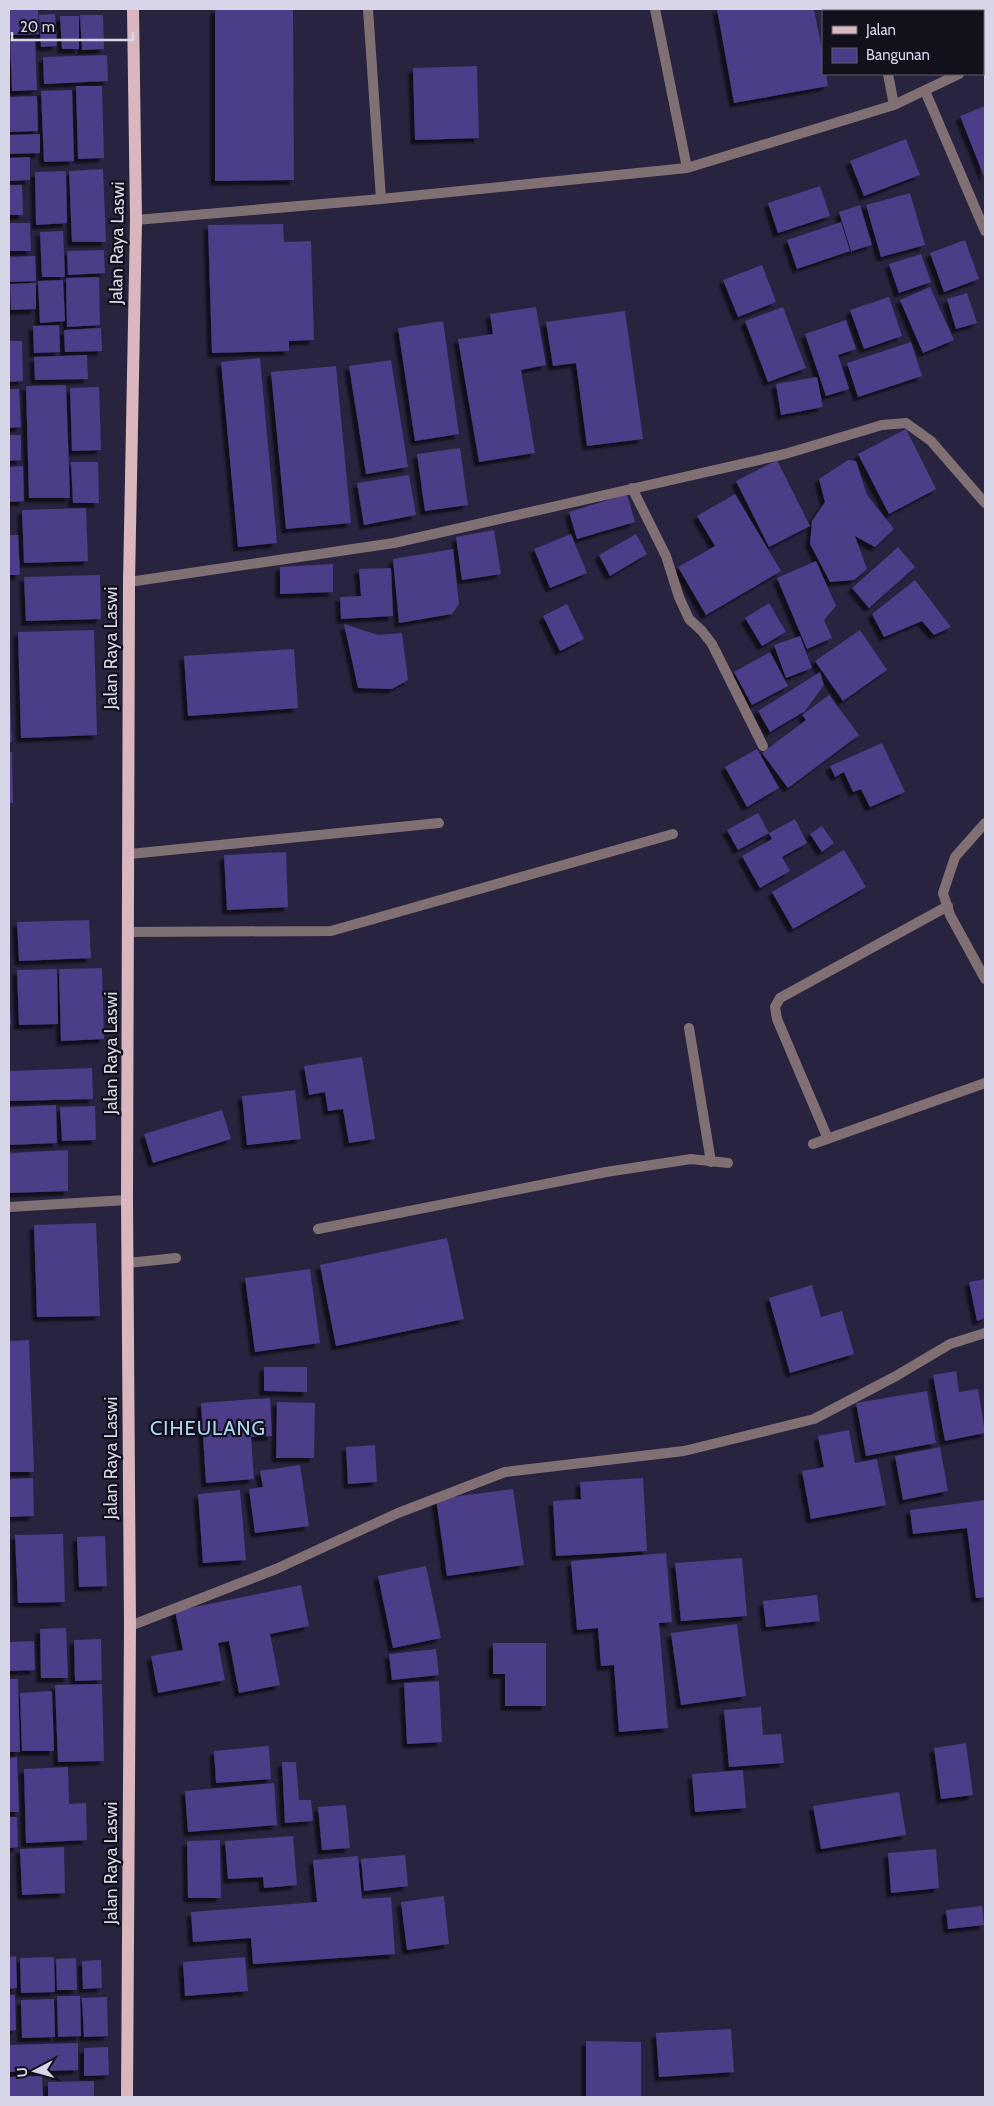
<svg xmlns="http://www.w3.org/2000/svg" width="994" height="2106" viewBox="0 0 994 2106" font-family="Cabin,sans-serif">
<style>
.building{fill:#4b3c87;filter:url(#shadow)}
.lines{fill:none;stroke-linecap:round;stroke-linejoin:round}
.lane{stroke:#817073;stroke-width:10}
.street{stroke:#817073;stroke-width:10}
.primary{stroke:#dab7be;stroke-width:12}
.labels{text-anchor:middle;stroke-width:4.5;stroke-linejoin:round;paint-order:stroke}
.street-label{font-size:18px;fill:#d7d6e8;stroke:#11101b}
.quarter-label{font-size:20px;letter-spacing:1px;fill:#aed3f3;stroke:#11101b}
</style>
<defs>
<filter id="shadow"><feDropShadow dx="-4.5" dy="4.5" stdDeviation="1" flood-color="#0009"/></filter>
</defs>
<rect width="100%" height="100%" fill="#28243f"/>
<path class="building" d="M 9,9 L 38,9 L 39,34 L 9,35 Z
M 215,9 L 293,9 L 294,180 L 215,181 Z
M 717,9 L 814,9 L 823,55 L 823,74 L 826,74 L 828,86 L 734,103 Z
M 898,9 L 965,9 L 965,11 L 899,11 Z
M 55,14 L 57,46 L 41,47 L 39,15 Z
M 80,15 L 103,15 L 104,49 L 82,50 Z
M 60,16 L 79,16 L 79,49 L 62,49 Z
M 10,39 L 35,39 L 37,90 L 12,91 Z
M 107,55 L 108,81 L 44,84 L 43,57 Z
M 477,66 L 479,138 L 415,140 L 413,68 Z
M 76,86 L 102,86 L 104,158 L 78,159 Z
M 72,90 L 74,161 L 44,162 L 41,91 Z
M 37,96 L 38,131 L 9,132 L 9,97 Z
M 985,106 L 985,179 L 960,116 Z
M 40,134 L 40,153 L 9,154 L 9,135 Z
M 906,139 L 920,175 L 864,196 L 850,161 Z
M 30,157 L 30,180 L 9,181 L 9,158 Z
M 103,169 L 106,242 L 72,242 L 69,171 Z
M 66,171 L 67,223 L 36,225 L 35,172 Z
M 9,185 L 22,185 L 23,215 L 9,215 Z
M 820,186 L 830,216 L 778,233 L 768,203 Z
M 910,193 L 925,245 L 881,257 L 866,205 Z
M 860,205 L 872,245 L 852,251 L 852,254 L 839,212 Z
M 841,222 L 850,251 L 797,269 L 787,240 Z
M 9,223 L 30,223 L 31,251 L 9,251 Z
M 283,224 L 284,242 L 311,241 L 314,340 L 289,341 L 289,351 L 212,353 L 208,225 Z
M 63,231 L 65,277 L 42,277 L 40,232 Z
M 965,240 L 979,279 L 944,292 L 930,253 Z
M 104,250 L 105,273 L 68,275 L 67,251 Z
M 921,254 L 931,282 L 899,293 L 889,264 Z
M 35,256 L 36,281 L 9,282 L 9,257 Z
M 762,265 L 776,302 L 738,317 L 723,280 Z
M 99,277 L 100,325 L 67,327 L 66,278 Z
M 63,280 L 65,321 L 40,323 L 38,281 Z
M 36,283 L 36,309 L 11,310 L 10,284 Z
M 930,287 L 954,340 L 923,353 L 900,300 Z
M 967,293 L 977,323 L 956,329 L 947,299 Z
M 889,297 L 902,336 L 864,349 L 850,310 Z
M 536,307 L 546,365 L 521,370 L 535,453 L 479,462 L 458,339 L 493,334 L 490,314 Z
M 783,307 L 806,368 L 768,382 L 745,321 Z
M 625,311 L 643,439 L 587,446 L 576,363 L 553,366 L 546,322 Z
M 846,320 L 856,349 L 838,355 L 849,389 L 826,396 L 805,334 Z
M 443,321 L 459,434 L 415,441 L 398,328 Z
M 59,325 L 60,352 L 34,353 L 33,326 Z
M 101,328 L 102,351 L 65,352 L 64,330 Z
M 9,341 L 22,341 L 23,381 L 9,382 Z
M 911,342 L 922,376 L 858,397 L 847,363 Z
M 87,355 L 88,379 L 35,380 L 34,357 Z
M 260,358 L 277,543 L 238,547 L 221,362 Z
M 391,360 L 408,467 L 366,474 L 349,366 Z
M 336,366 L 351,523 L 286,529 L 271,372 Z
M 817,377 L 823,407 L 781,415 L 776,384 Z
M 66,385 L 70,498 L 29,498 L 26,386 Z
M 99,387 L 101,450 L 72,451 L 70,388 Z
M 9,389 L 19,389 L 21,427 L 9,428 Z
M 906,429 L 936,489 L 889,514 L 858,454 Z
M 9,435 L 21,435 L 21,460 L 9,461 Z
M 460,448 L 468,505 L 425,511 L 417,454 Z
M 777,460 L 810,526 L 769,547 L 736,481 Z
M 848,460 L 856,461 L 867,495 L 894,529 L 875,547 L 855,536 L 867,569 L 854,580 L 830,582 L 810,544 L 812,521 L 825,502 L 819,479 Z
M 71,462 L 98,462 L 99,503 L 73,503 Z
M 23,466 L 24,501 L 9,502 L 9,467 Z
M 409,475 L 416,515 L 364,525 L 357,483 Z
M 627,494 L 635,522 L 577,539 L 569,512 Z
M 735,494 L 781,571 L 706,615 L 678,567 L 715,546 L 697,516 Z
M 86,508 L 88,561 L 24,563 L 22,510 Z
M 494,530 L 501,574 L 462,580 L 456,537 Z
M 571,534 L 587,573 L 550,588 L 534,549 Z
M 636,534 L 647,554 L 610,576 L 599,555 Z
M 9,535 L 18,535 L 20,575 L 9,575 Z
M 898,547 L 915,567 L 869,608 L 852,588 Z
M 453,549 L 459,604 L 452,614 L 399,623 L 393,559 Z
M 816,561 L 836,606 L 824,620 L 832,638 L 807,649 L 777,578 Z
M 333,564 L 333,592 L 280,594 L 280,567 Z
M 391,568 L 393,616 L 341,619 L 340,597 L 361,596 L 359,569 Z
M 100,575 L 101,619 L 26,621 L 24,577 Z
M 915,580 L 951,627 L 934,635 L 922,621 L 884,637 L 872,614 Z
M 769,603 L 786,632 L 762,646 L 745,618 Z
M 567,604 L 584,639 L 560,651 L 543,616 Z
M 344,624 L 378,635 L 402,633 L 408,680 L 392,689 L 358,688 Z
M 94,630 L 97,735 L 21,738 L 18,632 Z
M 860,630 L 887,670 L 843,701 L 815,661 Z
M 800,636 L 812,668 L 786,678 L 774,645 Z
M 294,649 L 298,708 L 188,716 L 184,656 Z
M 770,652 L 788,686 L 752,705 L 734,672 Z
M 820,672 L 824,685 L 805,711 L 770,732 L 758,711 Z
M 829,695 L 859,735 L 788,788 L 762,753 L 806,720 L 802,715 Z
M 9,696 L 10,696 L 12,742 L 9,742 Z
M 882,743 L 905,792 L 870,807 L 861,789 L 853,792 L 844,772 L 835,777 L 830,766 Z
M 757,749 L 779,788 L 747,807 L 725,767 Z
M 9,752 L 12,752 L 13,803 L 9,803 Z
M 758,813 L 769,833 L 738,850 L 727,830 Z
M 795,819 L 807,843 L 782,857 L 790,871 L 760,888 L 742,856 L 772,839 L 769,833 Z
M 822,826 L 834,843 L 822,852 L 810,834 Z
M 844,850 L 866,887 L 793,929 L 772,892 Z
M 286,852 L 288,907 L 227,910 L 224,855 Z
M 89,920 L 91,958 L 19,961 L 17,922 Z
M 102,968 L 104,1039 L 61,1041 L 59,969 Z
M 57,969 L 58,1024 L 19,1025 L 17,970 Z
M 9,1006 L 10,1006 L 11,1024 L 9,1024 Z
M 362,1057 L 375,1139 L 349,1143 L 343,1109 L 328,1111 L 325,1092 L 309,1095 L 304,1066 Z
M 92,1068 L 93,1099 L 10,1101 L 9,1071 Z
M 295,1090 L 301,1139 L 247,1145 L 242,1096 Z
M 56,1105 L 57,1143 L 9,1145 L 9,1107 Z
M 95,1106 L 96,1140 L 62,1141 L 60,1107 Z
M 222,1110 L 231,1139 L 153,1163 L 144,1134 Z
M 68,1150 L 68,1191 L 9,1193 L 9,1153 Z
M 96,1223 L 100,1316 L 37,1317 L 34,1225 Z
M 447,1238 L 464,1319 L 336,1346 L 320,1265 Z
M 310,1269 L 320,1343 L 255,1352 L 245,1278 Z
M 985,1279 L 985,1318 L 977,1321 L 969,1282 Z
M 812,1285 L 821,1317 L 842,1311 L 854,1354 L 790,1373 L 769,1298 Z
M 29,1340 L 34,1472 L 9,1472 L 9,1341 Z
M 264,1367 L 307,1367 L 307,1392 L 264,1391 Z
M 956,1371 L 959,1392 L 978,1389 L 985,1433 L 945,1441 L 933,1375 Z
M 927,1391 L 936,1443 L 866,1456 L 856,1403 Z
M 270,1398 L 272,1436 L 251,1437 L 254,1479 L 206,1483 L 201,1403 Z
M 277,1402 L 315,1403 L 314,1458 L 276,1458 Z
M 849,1430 L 855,1463 L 877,1459 L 886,1505 L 811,1519 L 802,1471 L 824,1467 L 818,1436 Z
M 375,1445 L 377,1482 L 348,1484 L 346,1447 Z
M 940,1447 L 948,1491 L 903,1500 L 895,1456 Z
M 300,1465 L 309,1526 L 255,1533 L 249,1489 L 263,1487 L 260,1471 Z
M 33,1478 L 34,1516 L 9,1517 L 9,1479 Z
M 643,1478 L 647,1551 L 556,1556 L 553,1501 L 581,1499 L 580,1482 Z
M 513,1489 L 524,1565 L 447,1576 L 436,1499 Z
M 240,1490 L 246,1560 L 203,1563 L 198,1494 Z
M 985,1500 L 985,1597 L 976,1598 L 967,1528 L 913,1534 L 910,1510 Z
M 63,1534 L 65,1602 L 18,1603 L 15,1535 Z
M 105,1536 L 107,1586 L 79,1587 L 77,1537 Z
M 666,1553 L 672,1622 L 659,1623 L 668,1728 L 619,1732 L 614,1665 L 601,1666 L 598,1628 L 577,1630 L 571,1561 Z
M 742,1558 L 747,1616 L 681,1621 L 675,1563 Z
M 426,1566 L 441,1638 L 393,1648 L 378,1576 Z
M 301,1585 L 309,1626 L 270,1634 L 280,1685 L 239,1693 L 229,1641 L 218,1643 L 225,1680 L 158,1693 L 151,1656 L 183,1650 L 175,1611 Z
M 817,1595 L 820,1621 L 766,1627 L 763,1601 Z
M 737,1624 L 746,1696 L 681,1705 L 671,1633 Z
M 66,1628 L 68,1678 L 41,1678 L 40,1629 Z
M 101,1639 L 102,1680 L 75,1681 L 74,1640 Z
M 34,1641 L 35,1670 L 9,1671 L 9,1642 Z
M 493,1643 L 546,1643 L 546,1706 L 505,1706 L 505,1674 L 493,1674 Z
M 436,1649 L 439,1675 L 392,1680 L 389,1654 Z
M 9,1679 L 18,1679 L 20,1752 L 9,1752 Z
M 439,1681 L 442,1742 L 407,1744 L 404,1683 Z
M 102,1684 L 104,1761 L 58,1762 L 55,1685 Z
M 52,1691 L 54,1751 L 22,1751 L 20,1693 Z
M 761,1707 L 763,1735 L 781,1734 L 784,1763 L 729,1767 L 724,1710 Z
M 966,1743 L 973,1795 L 941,1799 L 934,1748 Z
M 269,1746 L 271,1779 L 216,1783 L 214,1751 Z
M 17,1757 L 19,1812 L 9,1812 L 9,1758 Z
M 282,1762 L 296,1762 L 299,1800 L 311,1800 L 313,1821 L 285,1823 Z
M 68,1767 L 69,1804 L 86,1803 L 87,1840 L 26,1843 L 24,1769 Z
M 743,1770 L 746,1808 L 695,1812 L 692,1774 Z
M 274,1783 L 277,1825 L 188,1832 L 185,1791 Z
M 899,1792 L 906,1835 L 821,1849 L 813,1806 Z
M 346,1805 L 350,1848 L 322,1850 L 318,1807 Z
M 9,1817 L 17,1817 L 18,1847 L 9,1848 Z
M 293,1836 L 297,1885 L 264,1888 L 263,1877 L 228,1879 L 225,1841 Z
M 220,1840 L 221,1898 L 188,1898 L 187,1841 Z
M 64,1847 L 65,1893 L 22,1895 L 20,1849 Z
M 936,1849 L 939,1888 L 891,1893 L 888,1853 Z
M 405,1855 L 408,1886 L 364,1891 L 361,1859 Z
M 358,1856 L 362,1899 L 391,1897 L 395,1954 L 253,1964 L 251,1938 L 193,1942 L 191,1912 L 317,1902 L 313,1860 Z
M 444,1896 L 449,1944 L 407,1950 L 401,1902 Z
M 982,1906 L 984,1925 L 948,1929 L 946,1910 Z
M 16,1956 L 17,1988 L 9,1989 L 9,1957 Z
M 54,1957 L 55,1992 L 21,1993 L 20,1958 Z
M 245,1957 L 248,1991 L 185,1996 L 183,1962 Z
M 76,1958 L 77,1990 L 57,1990 L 56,1959 Z
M 101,1960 L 102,1988 L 83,1989 L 82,1961 Z
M 9,1995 L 15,1995 L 16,2030 L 9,2031 Z
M 57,1996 L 80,1996 L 81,2036 L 58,2037 Z
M 107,1997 L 108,2036 L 84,2037 L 82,1998 Z
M 54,1999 L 55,2037 L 22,2038 L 21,2000 Z
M 731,2029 L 734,2072 L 659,2077 L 656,2033 Z
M 586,2041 L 641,2042 L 641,2097 L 586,2097 Z
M 78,2043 L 78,2070 L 9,2072 L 9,2045 Z
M 108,2047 L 109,2075 L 84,2076 L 84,2048 Z
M 42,2076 L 43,2097 L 9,2097 L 9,2077 Z
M 94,2081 L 94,2097 L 48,2097 L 48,2082 Z"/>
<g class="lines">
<path class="lane" d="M 985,823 L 955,857 L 943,893 L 950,915 L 985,979
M 130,854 L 439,823
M 689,1028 L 711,1162
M 828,1139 L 777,1019 L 775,1007 L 780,998 L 948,906
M 813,1144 L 985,1083
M 318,1229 L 606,1172 L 691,1159 L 728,1163
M 128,1263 L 176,1258"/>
<path class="street" d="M 368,9 L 381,199
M 655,9 L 687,168
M 874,9 L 874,11
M 983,62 L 985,61
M 888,74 L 894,105
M 925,91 L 985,231
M 136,220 L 381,199 L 687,168 L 894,105 L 959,74
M 632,488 L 666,556 L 679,597 L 689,619 L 702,631 L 712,644 L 763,746
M 129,582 L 394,543 L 785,454 L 882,425 L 906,423 L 931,441 L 985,503
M 129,932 L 331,931 L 673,834
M 9,1207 L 127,1200
M 130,1626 L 276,1569 L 398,1513 L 505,1472 L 684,1451 L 814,1419 L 896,1376 L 950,1344 L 985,1333"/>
<path class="primary" d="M 127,2097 L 130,1626 L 127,1200 L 129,582 L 136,220 L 133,9"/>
</g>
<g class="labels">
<g class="street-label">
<text transform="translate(117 243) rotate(-89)" y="6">Jalan Raya Laswi</text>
<text transform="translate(111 648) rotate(-90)" y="6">Jalan Raya Laswi</text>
<text transform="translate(111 1053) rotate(-90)" y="6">Jalan Raya Laswi</text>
<text transform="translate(111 1458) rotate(-90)" y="6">Jalan Raya Laswi</text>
<text transform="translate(111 1863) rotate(-90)" y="6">Jalan Raya Laswi</text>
</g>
<g class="quarter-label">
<text x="208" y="1435">CIHEULANG</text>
</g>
</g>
<rect width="994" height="2106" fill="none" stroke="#d7d6e8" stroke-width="20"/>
<rect x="822" y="10" width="162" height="65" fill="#11101b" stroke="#605f6d"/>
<rect x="832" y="26" width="25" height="8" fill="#dab7be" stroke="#605f6d"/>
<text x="866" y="35" font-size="15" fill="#d7d6e8">Jalan</text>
<rect x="832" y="48" width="25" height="15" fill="#4b3c87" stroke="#605f6d"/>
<text x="866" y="60" font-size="15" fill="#d7d6e8">Bangunan</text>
<g transform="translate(35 2071) rotate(264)" stroke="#11101b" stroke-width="4" paint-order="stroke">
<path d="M0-4L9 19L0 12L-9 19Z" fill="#d7d6e8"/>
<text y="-8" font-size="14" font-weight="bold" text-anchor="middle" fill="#d7d6e8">U</text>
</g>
<path d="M12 32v8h121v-8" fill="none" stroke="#d7d6e8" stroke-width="2.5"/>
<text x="20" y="32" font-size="15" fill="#d7d6e8" stroke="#11101b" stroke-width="4" paint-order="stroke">20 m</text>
</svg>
